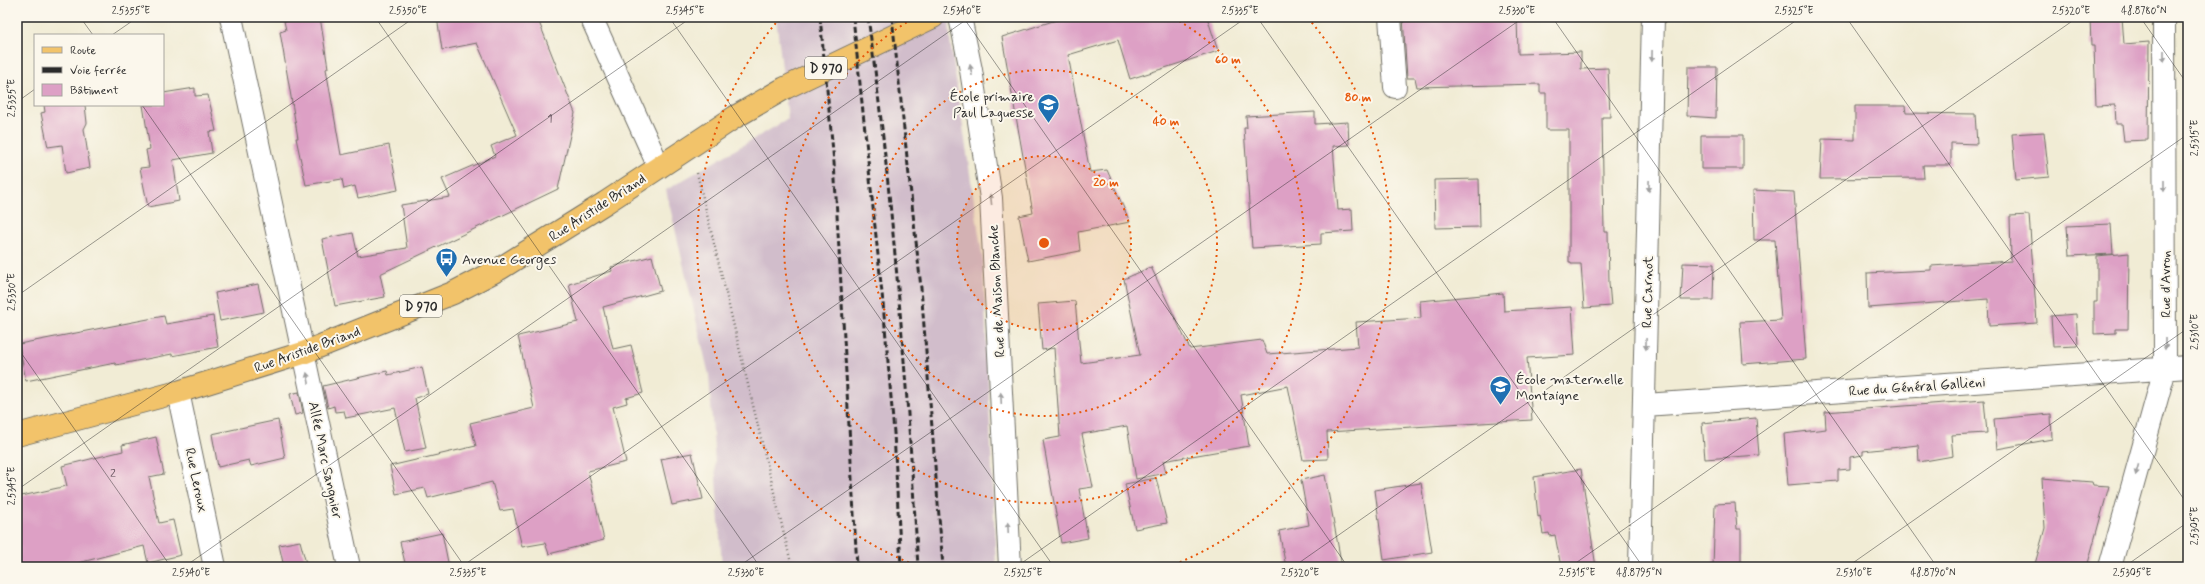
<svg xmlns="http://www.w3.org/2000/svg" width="2205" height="584" viewBox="0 0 2205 584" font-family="Mynerve,sans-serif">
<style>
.industrial{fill:#d1bdcb}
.building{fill:#dda0c5}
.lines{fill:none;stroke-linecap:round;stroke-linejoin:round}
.minor-casing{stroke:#706f66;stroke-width:24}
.major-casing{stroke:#706f66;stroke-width:24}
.path{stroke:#706f66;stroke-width:2.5;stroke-dasharray:1 3;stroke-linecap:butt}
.minor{stroke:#fff;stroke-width:22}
.major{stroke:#f2c36a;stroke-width:22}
.rail{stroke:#2b2b2b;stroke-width:3;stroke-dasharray:6 3;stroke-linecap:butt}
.oneway{fill:#a0a0a0}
.ticks{fill:none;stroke:#2b2b2b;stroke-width:1;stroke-opacity:0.45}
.ring{fill:none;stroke:#e8590c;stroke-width:2;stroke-dasharray:2 4}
.labels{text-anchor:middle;stroke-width:4;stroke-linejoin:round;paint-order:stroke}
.number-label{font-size:12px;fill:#584852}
.shield{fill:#fbf7ec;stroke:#696865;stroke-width:1}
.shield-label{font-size:13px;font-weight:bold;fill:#2b2b2b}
.poi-label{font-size:14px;fill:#2b2b2b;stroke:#fbf7ec;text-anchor:start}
.street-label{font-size:14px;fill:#2b2b2b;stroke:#fbf7ec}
.centre{fill:#e8590c;stroke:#fbf7ec;stroke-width:2}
.ring-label{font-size:12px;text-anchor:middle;font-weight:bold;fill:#e8590c;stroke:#fbf7ec;stroke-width:4;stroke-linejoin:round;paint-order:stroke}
.neatline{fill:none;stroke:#2b2b2b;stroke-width:1.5}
.ticks-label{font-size:10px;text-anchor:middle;fill:#2b2b2b}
</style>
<rect width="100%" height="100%" fill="#fbf7ec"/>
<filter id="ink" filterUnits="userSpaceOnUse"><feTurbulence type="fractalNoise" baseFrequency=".025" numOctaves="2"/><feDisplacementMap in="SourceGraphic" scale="8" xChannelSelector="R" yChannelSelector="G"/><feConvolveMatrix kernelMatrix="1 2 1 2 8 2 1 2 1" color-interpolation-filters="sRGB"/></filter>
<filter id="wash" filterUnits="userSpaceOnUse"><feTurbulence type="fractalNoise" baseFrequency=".012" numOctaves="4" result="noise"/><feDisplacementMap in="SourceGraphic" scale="16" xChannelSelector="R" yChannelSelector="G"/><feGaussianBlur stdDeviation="0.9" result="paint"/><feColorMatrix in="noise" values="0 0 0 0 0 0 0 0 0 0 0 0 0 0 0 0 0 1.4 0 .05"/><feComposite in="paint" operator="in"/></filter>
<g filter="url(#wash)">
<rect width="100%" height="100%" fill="#f1ecd5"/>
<path class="industrial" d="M 776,17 L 949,17 L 950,40 L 983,261 L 996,567 L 722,567 L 709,375 L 666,190 L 788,119 Z"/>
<g id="blocks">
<path class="building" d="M 308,17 L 320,17 L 328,68 L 326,69 L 341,155 L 389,145 L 398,190 L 358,198 L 355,186 L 344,189 L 342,179 L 306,185 L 296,138 L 298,138 L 280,32 L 286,30 L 284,21 Z
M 437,17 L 537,17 L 575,113 L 558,189 L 380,274 L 385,297 L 335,306 L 322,239 L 353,233 L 358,256 L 407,248 L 401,205 L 450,197 L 442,179 L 495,156 L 491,146 L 517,135 L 477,43 L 442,50 Z
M 1066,17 L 1207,17 L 1218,51 L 1130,79 L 1118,40 L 1068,55 L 1090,172 L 1107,170 L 1130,222 L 1078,232 L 1080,251 L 1028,261 L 1019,216 L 1033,213 L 1002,37 Z
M 1403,17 L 1517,17 L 1518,54 L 1581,52 L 1581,69 L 1608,68 L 1610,117 L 1602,117 L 1604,232 L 1608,232 L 1609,283 L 1611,306 L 1584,308 L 1581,264 L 1571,264 L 1571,262 L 1569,262 L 1569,130 L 1546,130 L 1546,93 L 1540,93 L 1540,84 L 1417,87 L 1415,78 L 1407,78 Z
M 2090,17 L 2122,17 L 2124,44 L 2149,42 L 2148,140 L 2124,141 L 2122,124 L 2116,124 L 2115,105 L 2096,106 L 2094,46 L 2091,46 Z
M 1688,67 L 1717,67 L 1716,118 L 1687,116 Z
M 195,88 L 195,96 L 208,95 L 216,131 L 209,132 L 212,153 L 173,160 L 179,201 L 148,207 L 140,168 L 149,167 L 146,150 L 150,149 L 143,105 L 163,105 L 163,93 Z
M 44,105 L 85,105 L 87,123 L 84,129 L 90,168 L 66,173 L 62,145 L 48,147 L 41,113 L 45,112 Z
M 1855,106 L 1905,106 L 1906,113 L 1975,114 L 1977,144 L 1951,143 L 1951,165 L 1923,165 L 1924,178 L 1820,179 L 1822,139 L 1855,140 Z
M 1315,112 L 1315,124 L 1348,122 L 1349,145 L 1333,146 L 1338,210 L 1352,209 L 1353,231 L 1321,233 L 1321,244 L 1252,248 L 1244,128 L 1247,128 L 1246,116 Z
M 2044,132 L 2049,177 L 2016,180 L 2012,134 Z
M 1701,135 L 1743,135 L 1743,169 L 1701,169 Z
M 1479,179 L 1480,227 L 1435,228 L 1434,180 Z
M 1753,190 L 1794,192 L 1806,359 L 1743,364 L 1740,322 L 1781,320 L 1775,240 L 1754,240 Z
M 2029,215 L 2037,323 L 1989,326 L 1988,299 L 1868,308 L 1867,273 L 1931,270 L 1931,266 L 2011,261 L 2010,216 Z
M 2111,224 L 2113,254 L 2069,256 L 2067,226 Z
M 2129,253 L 2128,329 L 2116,329 L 2116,333 L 2094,334 L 2094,302 L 2097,302 L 2097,256 Z
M 652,256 L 661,291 L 603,307 L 613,349 L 631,345 L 643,393 L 626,398 L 627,403 L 613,407 L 626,462 L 588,471 L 604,540 L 549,554 L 545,543 L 522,547 L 513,509 L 500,511 L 492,482 L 428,498 L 425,488 L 396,494 L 390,466 L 476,446 L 470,423 L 534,408 L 518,336 L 578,322 L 569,284 L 612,271 L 611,267 Z
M 1683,263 L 1714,264 L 1713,300 L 1681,300 Z
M 1151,267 L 1190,349 L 1262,340 L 1267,354 L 1358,347 L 1356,322 L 1421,318 L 1420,301 L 1503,293 L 1504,311 L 1572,307 L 1575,355 L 1527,358 L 1532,420 L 1327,432 L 1328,459 L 1303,460 L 1288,386 L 1241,395 L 1249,446 L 1163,461 L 1166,473 L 1136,479 L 1127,426 L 1082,434 L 1093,487 L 1079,489 L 1088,538 L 1061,543 L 1043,440 L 1060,437 L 1054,348 L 1042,350 L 1038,304 L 1075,301 L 1081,363 L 1140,355 L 1124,279 Z
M 258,284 L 264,312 L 220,321 L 215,293 Z
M 2076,314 L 2078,346 L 2053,347 L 2051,316 Z
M 164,316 L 166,324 L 213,316 L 218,347 L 172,356 L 172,354 L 116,365 L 115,363 L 26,381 L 19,344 Z
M 422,367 L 428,394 L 415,398 L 426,448 L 405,452 L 395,408 L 346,418 L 344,411 L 335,412 L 334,406 L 328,408 L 323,386 L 387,371 L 388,375 Z
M 299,392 L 303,413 L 295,415 L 290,394 Z
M 1984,400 L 1987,433 L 1951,435 L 1953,456 L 1919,462 L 1918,445 L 1863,451 L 1863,455 L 1850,457 L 1850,469 L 1838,470 L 1838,481 L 1788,485 L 1784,434 L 1826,429 L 1825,412 Z
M 2051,414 L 2052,439 L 1997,449 L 1994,419 Z
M 1756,418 L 1759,455 L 1705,459 L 1702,423 Z
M 278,420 L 285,458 L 251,466 L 249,460 L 218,467 L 212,434 Z
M 156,437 L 164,474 L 149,477 L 159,523 L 173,520 L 181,555 L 148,563 L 144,546 L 78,563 L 79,567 L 17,567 L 17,497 L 67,486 L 62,466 L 123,451 L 122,445 Z
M 692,453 L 703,499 L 672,505 L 661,459 Z
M 1581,469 L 1596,567 L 1561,567 L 1555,535 L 1550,536 L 1549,533 L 1543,534 L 1540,516 L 1538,517 L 1534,477 Z
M 1325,475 L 1342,567 L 1286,567 L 1279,531 L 1309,525 L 1301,480 Z
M 1156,478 L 1167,523 L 1135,529 L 1125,484 Z
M 2042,478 L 2092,482 L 2093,485 L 2109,486 L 2087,567 L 2052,567 L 2035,564 L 2045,528 Z
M 1421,483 L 1432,552 L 1384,560 L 1375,490 Z
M 1735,503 L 1737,529 L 1741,529 L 1741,567 L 1713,567 L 1715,504 Z
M 442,533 L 449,567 L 406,567 L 400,542 Z
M 300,541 L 307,567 L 284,567 L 279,545 Z"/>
</g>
</g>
<g filter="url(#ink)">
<use href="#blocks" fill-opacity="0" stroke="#706f66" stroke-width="1"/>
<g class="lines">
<defs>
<path id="minor" d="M 231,17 L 349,567
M 591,17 L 659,167
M 960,17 L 971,70 L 991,198 L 1010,567
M 1390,17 L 1395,87
M 178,392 L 215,567
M 1645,405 L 2188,367
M 1640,567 L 1653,17
M 2110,567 L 2165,369 L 2164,17"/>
<path id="major" d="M 17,435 L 178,392 L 303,353 L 453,293 L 501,268 L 605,203 L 735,117 L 785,88 L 933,17"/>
</defs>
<use href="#minor" class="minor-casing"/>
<use href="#major" class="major-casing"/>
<path class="path" d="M 697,173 L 792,567"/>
<use href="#minor" class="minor"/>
<use href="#major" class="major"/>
<path class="rail" d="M 820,17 L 834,162 L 857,567
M 853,17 L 883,303 L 894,433 L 901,567
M 868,17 C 893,199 907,383 918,567
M 892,17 L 921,288 L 943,567"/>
</g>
<defs><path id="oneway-solid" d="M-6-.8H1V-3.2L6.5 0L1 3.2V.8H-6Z"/></defs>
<g class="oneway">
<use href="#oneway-solid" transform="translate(1652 56) rotate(91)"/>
<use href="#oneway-solid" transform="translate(2164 56) rotate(90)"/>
<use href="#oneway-solid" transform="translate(971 70) rotate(-101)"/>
<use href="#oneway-solid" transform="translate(1649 186) rotate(91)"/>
<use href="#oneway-solid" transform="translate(2164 186) rotate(90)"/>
<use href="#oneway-solid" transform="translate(991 199) rotate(-96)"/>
<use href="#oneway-solid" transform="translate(1646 344) rotate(91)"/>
<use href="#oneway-solid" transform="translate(2165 344) rotate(90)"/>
<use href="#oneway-solid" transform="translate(308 378) rotate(-102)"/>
<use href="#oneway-solid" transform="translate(1001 398) rotate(-93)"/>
<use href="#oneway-solid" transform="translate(2137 470) rotate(105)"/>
<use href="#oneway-solid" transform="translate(1008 528) rotate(-93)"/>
</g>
</g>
<path class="ticks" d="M 80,17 L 93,35M 375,17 L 760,567M 669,17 L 1054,567M 963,17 L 1348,567M 1257,17 L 1643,567M 1552,17 L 1937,567M 1846,17 L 2188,505M 2140,17 L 2188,85M 112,35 L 138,17M 17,102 L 35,89M 142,105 L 465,567M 17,296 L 415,17M 17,347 L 171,567M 17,490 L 692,17M 184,567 L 970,17M 461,567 L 1247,17M 738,567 L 1524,17M 1016,567 L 1801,17M 1293,567 L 2078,17M 1570,567 L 2188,134M 1847,567 L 2188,328M 2124,567 L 2188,522"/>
<circle cx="1044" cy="243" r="87" fill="#e8590c" fill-opacity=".12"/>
<g class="ring">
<circle cx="1044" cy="243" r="87"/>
<circle cx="1044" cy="243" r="173"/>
<path d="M1174 18A260 260 0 1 1 914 18"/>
<path d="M920 567A347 347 0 0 1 780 18M1308 18A347 347 0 0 1 1168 567"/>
</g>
<defs>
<symbol id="school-pin" viewBox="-11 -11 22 30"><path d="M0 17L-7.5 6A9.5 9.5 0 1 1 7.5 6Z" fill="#1f6fb2" stroke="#fbf7ec"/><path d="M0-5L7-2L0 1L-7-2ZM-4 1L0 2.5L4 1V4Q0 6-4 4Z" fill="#fff"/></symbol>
<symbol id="bus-pin" viewBox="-11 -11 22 30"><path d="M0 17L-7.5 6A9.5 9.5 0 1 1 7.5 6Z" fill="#1f6fb2" stroke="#fbf7ec"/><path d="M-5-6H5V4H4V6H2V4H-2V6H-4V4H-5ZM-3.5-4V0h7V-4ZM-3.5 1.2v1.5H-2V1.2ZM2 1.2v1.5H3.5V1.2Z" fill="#fff"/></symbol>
</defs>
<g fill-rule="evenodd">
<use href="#school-pin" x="1036" y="92" width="25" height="34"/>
<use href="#bus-pin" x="434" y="246" width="25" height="34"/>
<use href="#school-pin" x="1488" y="374" width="25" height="34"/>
</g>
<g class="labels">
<g class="number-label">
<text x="550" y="122">1</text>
<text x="113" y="477">2</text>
</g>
<g class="shield">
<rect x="805" y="57" width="42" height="22" rx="3"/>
<rect x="400" y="295" width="42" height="22" rx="3"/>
</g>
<g class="shield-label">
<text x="826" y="73">D 970</text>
<text x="421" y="311">D 970</text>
</g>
<g class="poi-label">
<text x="1034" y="101" text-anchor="end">École primaire<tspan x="1034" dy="16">Paul Laguesse</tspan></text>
<text x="462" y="264">Avenue Georges</text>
<text x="1516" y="384">École maternelle<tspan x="1516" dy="16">Montaigne</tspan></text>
</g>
<g class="street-label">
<text transform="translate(597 207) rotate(-33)" y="5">Rue Aristide Briand</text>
<text transform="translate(2165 284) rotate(-90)" y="5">Rue d'Avron</text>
<text transform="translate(996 291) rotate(-93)" y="5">Rue de Maison Blanche</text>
<text transform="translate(1647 292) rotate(-89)" y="5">Rue Carnot</text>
<text transform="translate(307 349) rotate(-20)" y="5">Rue Aristide Briand</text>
<text transform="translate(1917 386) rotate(-4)" y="5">Rue du Général Gallieni</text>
<text transform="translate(326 460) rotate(78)" y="5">Allée Marc Sangnier</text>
<text transform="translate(197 480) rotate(78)" y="5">Rue Leroux</text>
</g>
</g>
<circle cx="1044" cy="243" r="6" class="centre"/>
<g class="ring-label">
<text x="1228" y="63">60 m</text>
<text x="1358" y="101">80 m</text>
<text x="1166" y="125">40 m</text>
<text x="1106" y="186">20 m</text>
</g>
<rect width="2205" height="584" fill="none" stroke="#fbf7ec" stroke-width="44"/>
<rect x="34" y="34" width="130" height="72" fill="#fbf7ec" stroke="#a8a59f"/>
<rect x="42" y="47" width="20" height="6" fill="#f2c36a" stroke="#a8a59f"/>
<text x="70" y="54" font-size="12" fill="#2b2b2b">Route</text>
<rect x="42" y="67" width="20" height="6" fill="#2b2b2b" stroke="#a8a59f"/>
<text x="70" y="74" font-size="12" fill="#2b2b2b">Voie ferrée</text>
<rect x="42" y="84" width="20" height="12" fill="#dda0c5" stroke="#a8a59f"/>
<text x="70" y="94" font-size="12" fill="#2b2b2b">Bâtiment</text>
<rect x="22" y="22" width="2161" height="540" class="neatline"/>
<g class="ticks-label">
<text x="131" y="14">2.5355°E</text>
<text x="408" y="14">2.5350°E</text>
<text x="685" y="14">2.5345°E</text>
<text x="962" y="14">2.5340°E</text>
<text x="1240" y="14">2.5335°E</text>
<text x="1517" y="14">2.5330°E</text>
<text x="1794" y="14">2.5325°E</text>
<text x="2071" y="14">2.5320°E</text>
<text x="2144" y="14">48.8780°N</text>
<text transform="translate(11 98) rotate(-90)" y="4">2.5355°E</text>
<text transform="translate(2194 138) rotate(-90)" y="4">2.5315°E</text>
<text transform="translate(11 292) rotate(-90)" y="4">2.5350°E</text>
<text transform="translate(2194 332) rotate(-90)" y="4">2.5310°E</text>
<text transform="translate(11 486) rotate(-90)" y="4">2.5345°E</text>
<text transform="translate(2194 526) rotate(-90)" y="4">2.5305°E</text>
<text x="191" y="576">2.5340°E</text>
<text x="468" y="576">2.5335°E</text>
<text x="746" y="576">2.5330°E</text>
<text x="1023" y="576">2.5325°E</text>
<text x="1300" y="576">2.5320°E</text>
<text x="1577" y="576">2.5315°E</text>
<text x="1639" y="576">48.8795°N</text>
<text x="1854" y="576">2.5310°E</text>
<text x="1933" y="576">48.8790°N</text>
<text x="2132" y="576">2.5305°E</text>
</g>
</svg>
